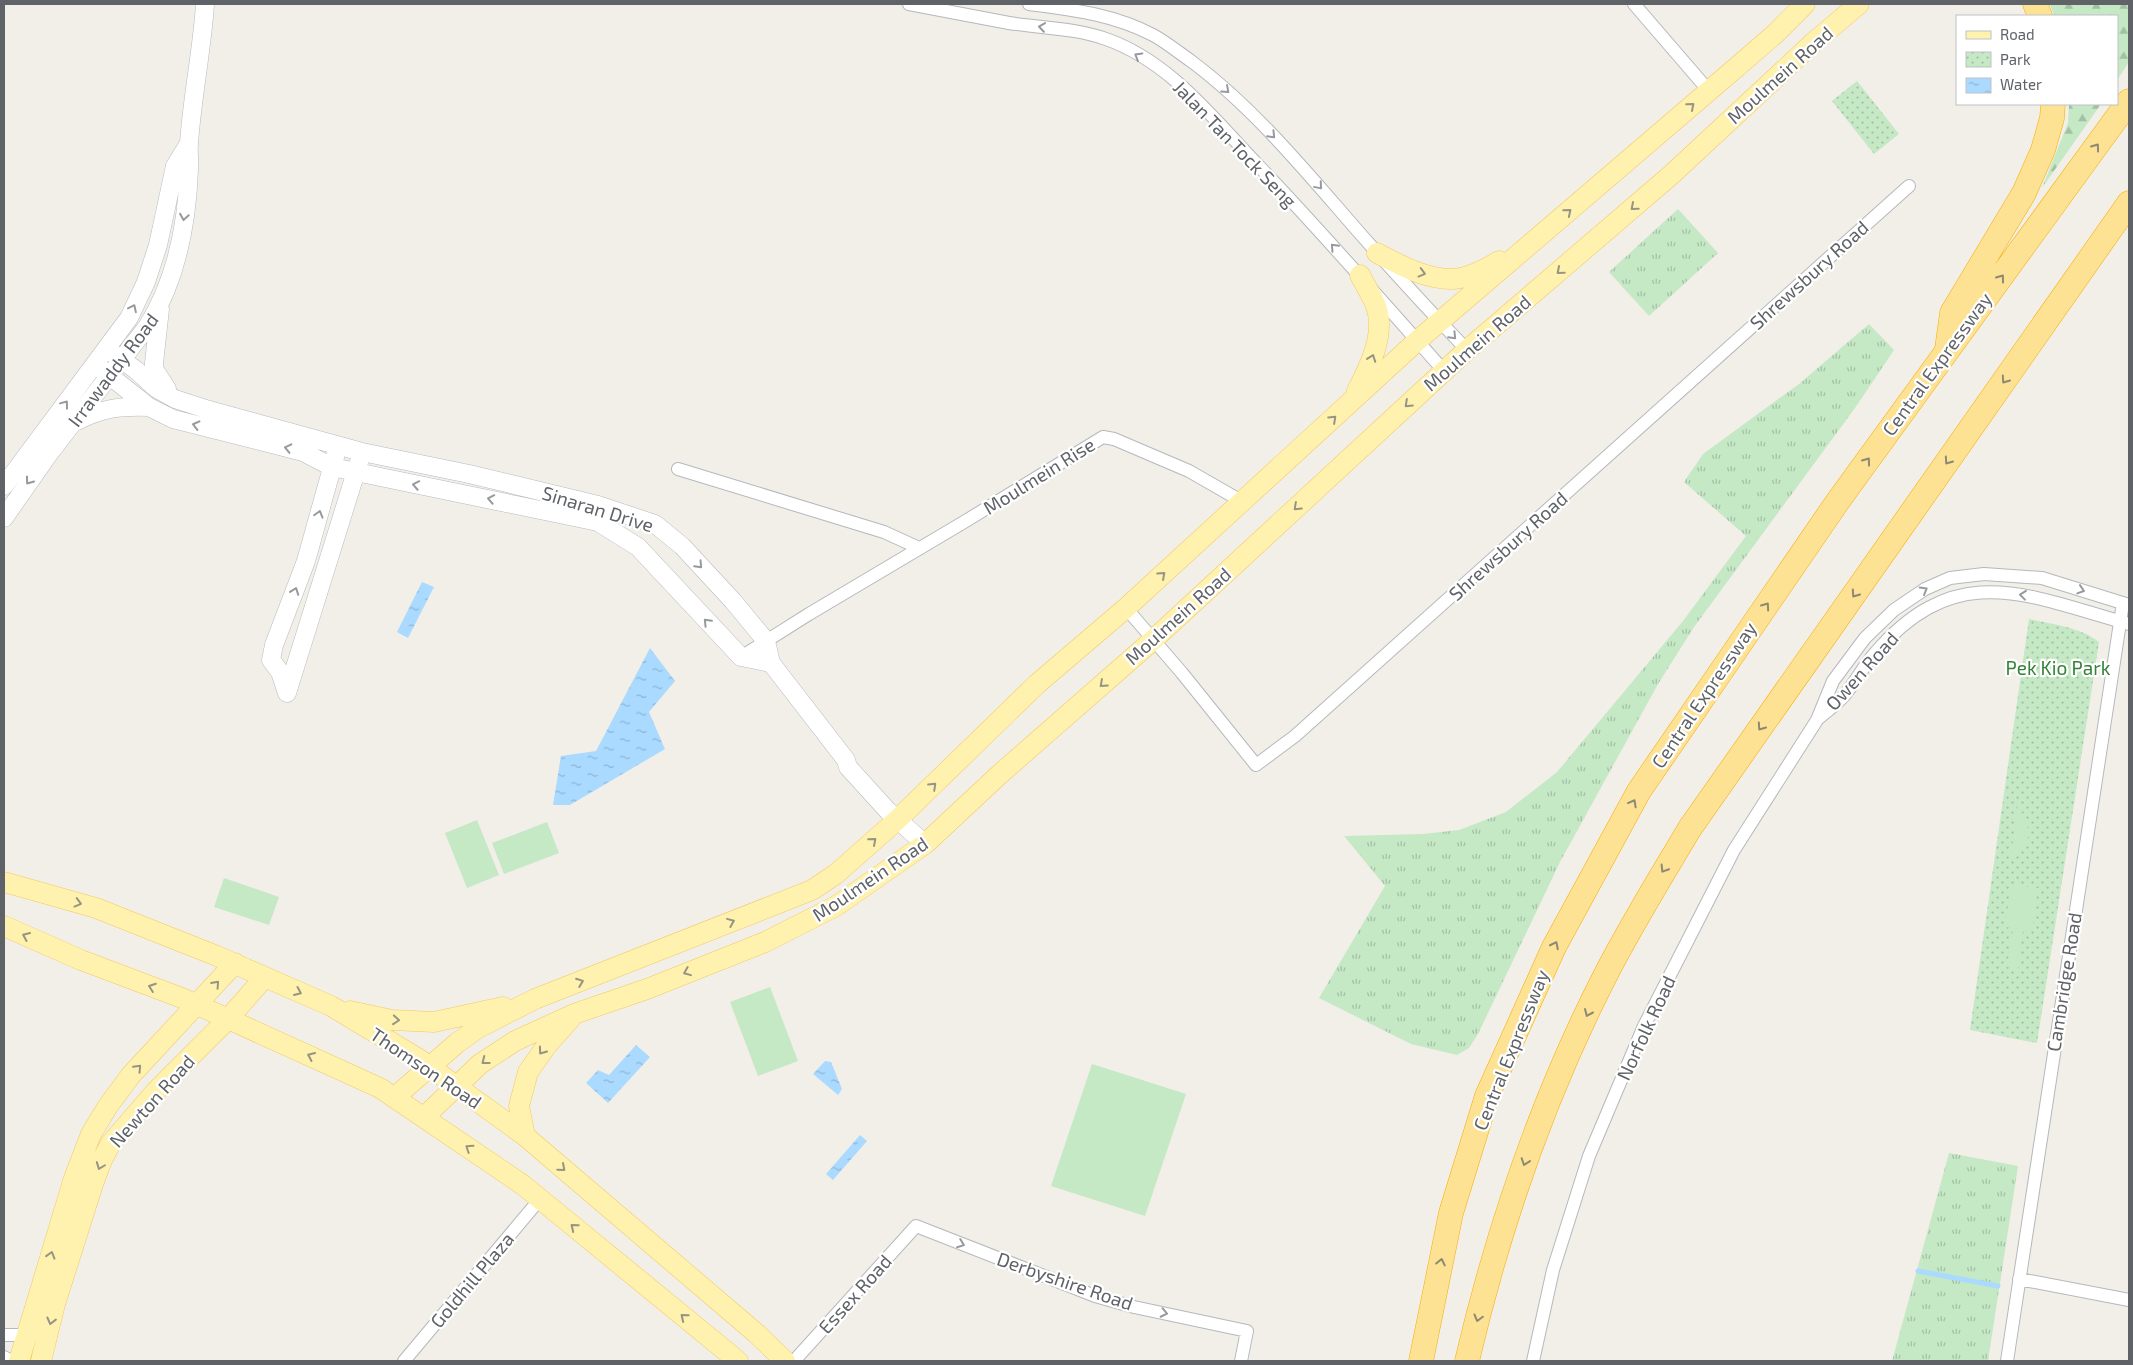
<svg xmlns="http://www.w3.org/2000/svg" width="2133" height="1365" viewBox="0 0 2133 1365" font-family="'Exo 2',sans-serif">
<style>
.grass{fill:url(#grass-tufts)}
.forest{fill:url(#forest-firs)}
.park{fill:url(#park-dots)}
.garden{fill:#c5e8c5}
.water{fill:url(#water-ripples)}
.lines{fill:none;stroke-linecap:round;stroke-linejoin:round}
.stream{stroke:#aadaff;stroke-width:5}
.street-casing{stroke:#b5b8bc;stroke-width:14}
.secondary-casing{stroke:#b6babf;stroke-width:19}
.primary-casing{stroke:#f2c960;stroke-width:21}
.highway-casing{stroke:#f9ab00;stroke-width:25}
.street{stroke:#fff;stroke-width:12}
.secondary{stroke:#fff;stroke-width:18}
.primary{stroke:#fff2af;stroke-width:20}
.highway{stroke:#fde293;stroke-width:24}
.oneway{stroke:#979a9d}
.oneway2{stroke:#979581}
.oneway3{stroke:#8e8975}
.labels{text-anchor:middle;stroke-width:4.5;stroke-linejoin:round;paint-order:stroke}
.street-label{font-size:19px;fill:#5f6368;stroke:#fff}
.park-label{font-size:19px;fill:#348238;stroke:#fff}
</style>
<defs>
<pattern id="grass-tufts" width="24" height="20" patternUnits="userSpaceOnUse" patternTransform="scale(1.25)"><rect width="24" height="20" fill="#c5e8c5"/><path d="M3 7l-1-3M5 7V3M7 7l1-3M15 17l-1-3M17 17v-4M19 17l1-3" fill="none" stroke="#a3c0a4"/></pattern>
<pattern id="forest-firs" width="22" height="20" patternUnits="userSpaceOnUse" patternTransform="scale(1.25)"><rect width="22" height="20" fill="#c5e8c5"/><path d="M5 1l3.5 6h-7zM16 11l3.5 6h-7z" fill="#a3c0a4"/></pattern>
<pattern id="park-dots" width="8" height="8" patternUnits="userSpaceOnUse" patternTransform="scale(1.25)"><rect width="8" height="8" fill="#c5e8c5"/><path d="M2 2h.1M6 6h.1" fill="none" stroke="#a3c0a4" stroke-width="1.8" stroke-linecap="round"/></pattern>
<pattern id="water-ripples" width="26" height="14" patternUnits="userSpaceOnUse" patternTransform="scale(1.25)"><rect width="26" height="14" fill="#aadaff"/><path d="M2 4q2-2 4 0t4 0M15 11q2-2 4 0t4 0" fill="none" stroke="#8eb4d2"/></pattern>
</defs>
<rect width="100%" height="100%" fill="#f1efe8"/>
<path class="grass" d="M 1678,209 L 1718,253 L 1649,316 L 1609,272 Z
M 1869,324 L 1894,350 L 1855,408 L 1694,627 L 1658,684 L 1560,862 L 1478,1034 L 1469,1048 L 1457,1055 L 1411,1044 L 1319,998 L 1385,886 L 1344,836 L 1423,834 L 1459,830 L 1506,812 L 1557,772 L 1683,621 L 1746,536 L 1684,482 L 1703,454 L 1799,384 Z
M 1949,1153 L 2018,1166 L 1988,1361 L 1892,1361 Z"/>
<path class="forest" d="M 2050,4 L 2129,4 L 2129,62 L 2117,80 L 2117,16 L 2054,16 Z
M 2069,104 L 2101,104 L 2042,188 L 2068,123 Z"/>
<path class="park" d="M 1857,81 L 1899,134 L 1874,154 L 1832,101 Z
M 2029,619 C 2051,624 2081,627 2099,642 L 2037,1043 L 1970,1030 Z"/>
<path class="garden" d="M 2018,803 C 2033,839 2034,832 2010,863 Z
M 477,820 L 499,875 L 467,888 L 445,833 Z
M 547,822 L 559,853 L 504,874 L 492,843 Z
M 224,878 L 279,897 L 269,925 L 214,907 Z
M 2011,885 L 2038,888 L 2032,931 L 2005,927 Z
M 2013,929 L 2023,931 L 2018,969 L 2007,967 Z
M 770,987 L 798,1061 L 758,1076 L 730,1002 Z
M 1092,1064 L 1186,1094 L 1145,1216 L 1051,1186 Z"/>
<path class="water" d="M 422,582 L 434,587 L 408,638 L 397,632 Z
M 650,648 L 675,681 L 649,712 L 665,749 L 570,805 L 553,805 L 561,756 L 596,751 Z
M 636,1045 L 650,1057 L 608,1103 L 586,1083 L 598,1070 L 609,1075 Z
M 825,1061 L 831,1062 L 842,1089 L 838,1095 L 813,1074 Z
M 860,1135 L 867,1141 L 833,1180 L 826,1174 Z"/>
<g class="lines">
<path class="stream" d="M 1918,1271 L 1998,1286"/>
<defs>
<path id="street" d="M 909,4 C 942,10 976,17 1009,23 C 1041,28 1075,28 1106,39 C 1169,61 1212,117 1256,163 C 1321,231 1382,301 1444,371
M 1029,4 C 1074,10 1112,14 1153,35 C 1166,42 1178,52 1191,61 C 1246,102 1292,155 1337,207 C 1379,256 1423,304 1467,350
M 1634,4 L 1709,91
M 678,469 L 884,532 L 919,548
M 1126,608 L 1182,673 L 1256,765 L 1295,736 L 1909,186
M 741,657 L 809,614 L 964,522 L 1103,437 L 1114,439 L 1189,471 L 1243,502
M 1819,718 C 1828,710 1840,702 1847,692 C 1857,679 1865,664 1876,652 C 1958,558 2028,596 2129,624
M 2019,1279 L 2129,1300
M 4,1335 L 27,1335
M 4,1357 L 11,1361
M 404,1361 L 540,1199
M 794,1361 L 916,1226 L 1095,1296 L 1134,1307 L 1247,1331 L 1241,1361
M 1533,1361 L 1553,1270 L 1589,1156 L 1644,1026 L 1734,850 L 1817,720 L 1833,681 L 1865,638 L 1894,610 L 1925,589 L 1950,578 L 1984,574 L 2042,578 L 2129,605
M 2007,1361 L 2123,603"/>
<path id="secondary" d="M 160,309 L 154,363 L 154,369 L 167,389
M 107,349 L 136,370 L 157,389 L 175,399 L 209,410 L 362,452 L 469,474 L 598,505 L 655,524 L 682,546 L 733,601 L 766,641 L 771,663 L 846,760 L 848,767 L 888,811 L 925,844
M 96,365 L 149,407 L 173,419 L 303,452 L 332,467 L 598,522 L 638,547 L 741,657 L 771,663
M 77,421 C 103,408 120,406 149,407
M 4,486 L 129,318 L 146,282 L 158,245 L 175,166 L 188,145
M 4,518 L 48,455 L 147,327 C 176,281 187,224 189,170 C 190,162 188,153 189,144 C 192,97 202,51 205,4
M 287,693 L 280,672 L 271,660 L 274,645 L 306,561 L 335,457
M 287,693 L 359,462"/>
<path id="primary" d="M 1377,253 C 1400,265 1425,279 1451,279 C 1467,279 1486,269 1499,261
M 1357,391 C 1369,368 1386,334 1376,306 C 1372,296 1365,285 1360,275
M 4,882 L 96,908 L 217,956 L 331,1006 L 419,1059 L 525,1136 L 757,1334 L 785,1361
M 4,926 L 81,960 L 182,998 L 380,1088 L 523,1185 L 738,1361
M 350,1011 L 392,1020 L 434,1022 L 503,1007
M 395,1097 L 457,1043 L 478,1028 L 535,999 L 812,890 L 836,874 L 897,820 L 1037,684 L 1126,608 L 1417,341 L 1717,84 L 1775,34 L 1805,4
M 424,1117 L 480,1064 L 515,1041 L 574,1014 L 647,989 L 765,942 L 836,906 L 925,844 L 1000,774 L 1153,640 L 1467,350 L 1671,175 L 1814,42 L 1859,4
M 525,1136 L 519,1106 L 528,1072 L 547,1045 L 571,1018
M 19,1361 L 74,1178 L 91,1134 L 108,1106 L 131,1075 L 235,963
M 41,1361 L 55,1304 L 93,1184 L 102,1160 L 111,1143 L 156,1091 L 228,1019 L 265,977"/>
<path id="highway" d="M 2035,4 L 2040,16
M 1947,349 L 1952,313 L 2024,193 L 2043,150 L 2052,118 L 2053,104
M 1421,1361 L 1451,1213 L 1487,1096 L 1554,947 L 1639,791 L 1838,501 L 2129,101
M 1467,1361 C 1498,1229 1543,1097 1605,976 C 1631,925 1661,877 1690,828 L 2129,203"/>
</defs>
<use href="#street" class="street-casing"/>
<use href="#secondary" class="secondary-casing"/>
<use href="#primary" class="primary-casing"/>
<use href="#highway" class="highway-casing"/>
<use href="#street" class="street"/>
<use href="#secondary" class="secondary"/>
<use href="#primary" class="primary"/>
<use href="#highway" class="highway"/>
</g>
<defs><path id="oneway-chevron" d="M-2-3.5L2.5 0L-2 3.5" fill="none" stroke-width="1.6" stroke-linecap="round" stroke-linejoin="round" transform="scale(1.25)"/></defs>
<g class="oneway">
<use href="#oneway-chevron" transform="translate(1042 27) rotate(-172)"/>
<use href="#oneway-chevron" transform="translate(1138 56) rotate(-150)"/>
<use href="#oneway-chevron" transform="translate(1226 90) rotate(42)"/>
<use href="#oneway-chevron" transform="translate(1272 135) rotate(46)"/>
<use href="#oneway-chevron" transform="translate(1319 186) rotate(50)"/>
<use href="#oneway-chevron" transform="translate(184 217) rotate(99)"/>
<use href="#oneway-chevron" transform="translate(1334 247) rotate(-133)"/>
<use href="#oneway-chevron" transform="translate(133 308) rotate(-64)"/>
<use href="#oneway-chevron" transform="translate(1453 336) rotate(46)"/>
<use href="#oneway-chevron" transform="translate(65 404) rotate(-53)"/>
<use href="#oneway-chevron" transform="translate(196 425) rotate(-166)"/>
<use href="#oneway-chevron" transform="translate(288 448) rotate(-167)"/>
<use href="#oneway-chevron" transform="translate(29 481) rotate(126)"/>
<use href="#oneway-chevron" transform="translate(416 485) rotate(-169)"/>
<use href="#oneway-chevron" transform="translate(491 499) rotate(-169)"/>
<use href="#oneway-chevron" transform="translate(319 514) rotate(-74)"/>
<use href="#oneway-chevron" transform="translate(699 565) rotate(47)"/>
<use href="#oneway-chevron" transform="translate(1924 590) rotate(-30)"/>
<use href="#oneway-chevron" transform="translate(2081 590) rotate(18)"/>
<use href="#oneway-chevron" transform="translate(295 591) rotate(-70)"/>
<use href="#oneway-chevron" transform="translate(2023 595) rotate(-173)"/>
<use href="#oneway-chevron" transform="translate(707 622) rotate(-134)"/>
<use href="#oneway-chevron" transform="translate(961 1244) rotate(21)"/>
<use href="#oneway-chevron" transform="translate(1164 1313) rotate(12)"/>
</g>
<g class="oneway2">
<use href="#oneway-chevron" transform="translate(1691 106) rotate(-41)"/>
<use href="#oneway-chevron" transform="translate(1634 207) rotate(139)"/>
<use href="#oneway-chevron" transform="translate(1568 212) rotate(-40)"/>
<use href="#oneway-chevron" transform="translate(1560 271) rotate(139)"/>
<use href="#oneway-chevron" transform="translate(1422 273) rotate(15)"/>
<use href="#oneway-chevron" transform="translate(1372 358) rotate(-70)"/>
<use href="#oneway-chevron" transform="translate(1408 404) rotate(137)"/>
<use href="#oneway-chevron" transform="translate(1333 419) rotate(-43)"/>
<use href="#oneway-chevron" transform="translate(1297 507) rotate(137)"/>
<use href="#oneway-chevron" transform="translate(1162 575) rotate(-42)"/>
<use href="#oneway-chevron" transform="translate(1103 684) rotate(138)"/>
<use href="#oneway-chevron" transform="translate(933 786) rotate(-44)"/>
<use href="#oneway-chevron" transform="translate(873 841) rotate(-41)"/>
<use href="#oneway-chevron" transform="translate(78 903) rotate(15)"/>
<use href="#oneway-chevron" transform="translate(731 922) rotate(-22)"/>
<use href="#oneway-chevron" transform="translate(26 936) rotate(-156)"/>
<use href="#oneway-chevron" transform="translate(687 972) rotate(158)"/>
<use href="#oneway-chevron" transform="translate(580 982) rotate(-21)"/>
<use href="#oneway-chevron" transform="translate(216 984) rotate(-48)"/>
<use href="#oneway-chevron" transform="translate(152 987) rotate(-160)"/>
<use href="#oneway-chevron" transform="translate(298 992) rotate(24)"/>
<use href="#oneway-chevron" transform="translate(396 1020) rotate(5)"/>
<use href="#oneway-chevron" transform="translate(542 1051) rotate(126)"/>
<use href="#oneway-chevron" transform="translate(311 1056) rotate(-156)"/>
<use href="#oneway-chevron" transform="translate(485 1061) rotate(142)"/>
<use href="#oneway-chevron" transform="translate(138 1068) rotate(-47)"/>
<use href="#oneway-chevron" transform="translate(469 1148) rotate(-146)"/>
<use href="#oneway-chevron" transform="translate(100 1166) rotate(111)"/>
<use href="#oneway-chevron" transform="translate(562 1168) rotate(41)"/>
<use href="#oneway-chevron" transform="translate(574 1227) rotate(-141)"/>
<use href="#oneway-chevron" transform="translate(51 1255) rotate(-73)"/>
<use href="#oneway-chevron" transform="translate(684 1317) rotate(-141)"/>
<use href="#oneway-chevron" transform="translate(51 1321) rotate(104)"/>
</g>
<g class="oneway3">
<use href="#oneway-chevron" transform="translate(2096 147) rotate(-54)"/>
<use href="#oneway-chevron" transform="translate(2001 278) rotate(-54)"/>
<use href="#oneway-chevron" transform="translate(2005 380) rotate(125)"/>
<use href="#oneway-chevron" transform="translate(1867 461) rotate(-54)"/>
<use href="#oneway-chevron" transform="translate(1948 461) rotate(125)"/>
<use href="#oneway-chevron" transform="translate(1855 594) rotate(125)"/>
<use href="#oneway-chevron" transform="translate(1766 606) rotate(-55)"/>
<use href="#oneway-chevron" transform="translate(1761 727) rotate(125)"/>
<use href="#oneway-chevron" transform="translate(1633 803) rotate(-61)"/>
<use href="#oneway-chevron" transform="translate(1664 869) rotate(122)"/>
<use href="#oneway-chevron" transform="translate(1555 945) rotate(-63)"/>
<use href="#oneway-chevron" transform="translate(1588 1013) rotate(114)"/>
<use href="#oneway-chevron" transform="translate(1525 1162) rotate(109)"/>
<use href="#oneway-chevron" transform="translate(1441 1262) rotate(-78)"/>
<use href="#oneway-chevron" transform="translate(1478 1318) rotate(105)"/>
</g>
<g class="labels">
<g class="street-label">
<text transform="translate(1780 75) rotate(-42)" y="7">Moulmein Road</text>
<text transform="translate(1235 144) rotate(46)" y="7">Jalan Tan Tock Seng</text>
<text transform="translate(1809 275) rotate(-42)" y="7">Shrewsbury Road</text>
<text transform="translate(1477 343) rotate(-41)" y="7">Moulmein Road</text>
<text transform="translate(1937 364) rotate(-54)" y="7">Central Expressway</text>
<text transform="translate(113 370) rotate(-53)" y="7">Irrawaddy Road</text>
<text transform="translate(1039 476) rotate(-32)" y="7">Moulmein Rise</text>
<text transform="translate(598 509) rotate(17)" y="7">Sinaran Drive</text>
<text transform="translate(1508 546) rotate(-42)" y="7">Shrewsbury Road</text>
<text transform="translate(1178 616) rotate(-42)" y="7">Moulmein Road</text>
<text transform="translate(1862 671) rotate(-48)" y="7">Owen Road</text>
<text transform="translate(1704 695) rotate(-56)" y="7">Central Expressway</text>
<text transform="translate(870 879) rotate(-34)" y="7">Moulmein Road</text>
<text transform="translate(2064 982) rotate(-81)" y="7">Cambridge Road</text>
<text transform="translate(1646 1028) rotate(-65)" y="7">Norfolk Road</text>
<text transform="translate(1511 1050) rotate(-68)" y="7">Central Expressway</text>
<text transform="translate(426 1068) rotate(34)" y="7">Thomson Road</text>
<text transform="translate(152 1101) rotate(-48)" y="7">Newton Road</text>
<text transform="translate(472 1280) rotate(-50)" y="7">Goldhill Plaza</text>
<text transform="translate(1065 1281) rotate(19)" y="7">Derbyshire Road</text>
<text transform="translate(855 1294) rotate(-48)" y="7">Essex Road</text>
</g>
<g class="park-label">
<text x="2058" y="675">Pek Kio Park</text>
</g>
</g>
<rect width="2133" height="1365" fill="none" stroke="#5f6368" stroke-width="10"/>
<rect x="1956" y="15" width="162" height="90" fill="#ffffff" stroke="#bfc1c3"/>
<rect x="1966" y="31" width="25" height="8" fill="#fff2af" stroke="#bfc1c3"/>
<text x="2000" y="40" font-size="15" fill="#5f6368">Road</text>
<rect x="1966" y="52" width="25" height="15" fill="url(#park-dots)" stroke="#bfc1c3"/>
<text x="2000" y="65" font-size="15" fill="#5f6368">Park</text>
<rect x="1966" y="78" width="25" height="15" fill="url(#water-ripples)" stroke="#bfc1c3"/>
<text x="2000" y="90" font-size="15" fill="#5f6368">Water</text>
</svg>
